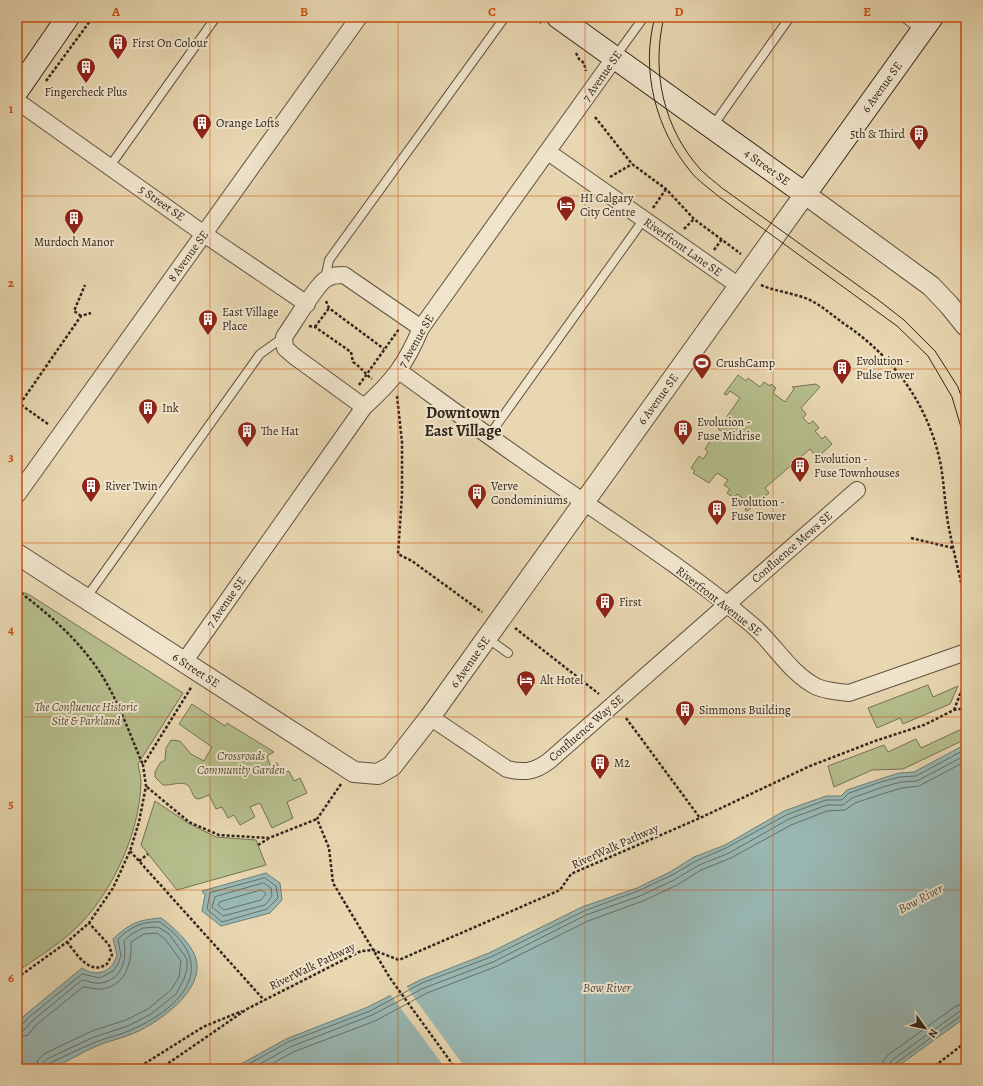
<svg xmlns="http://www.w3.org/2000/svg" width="983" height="1086" viewBox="0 0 983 1086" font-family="Alegreya,serif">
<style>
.green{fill:#b5be8c;stroke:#747255}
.water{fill:#99b8b4;stroke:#707e78}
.pier{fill:#e8d7b1}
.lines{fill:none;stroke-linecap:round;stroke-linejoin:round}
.shore{stroke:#666f69;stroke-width:1}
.service-casing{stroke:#605243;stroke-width:10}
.minor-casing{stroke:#605243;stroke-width:18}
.tertiary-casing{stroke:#605243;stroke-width:22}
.secondary-casing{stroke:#33261e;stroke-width:24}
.path{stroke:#33261e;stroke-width:2.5;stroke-dasharray:3 2;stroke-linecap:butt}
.service{stroke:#f0e5cc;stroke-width:8}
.minor{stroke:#f0e5cc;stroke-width:16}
.tertiary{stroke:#f0e5cc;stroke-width:20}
.secondary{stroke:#f0e5cc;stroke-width:22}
.tram{stroke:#33261e;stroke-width:1}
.grid{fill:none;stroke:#cd510f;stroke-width:1;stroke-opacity:0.55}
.labels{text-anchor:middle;stroke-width:4;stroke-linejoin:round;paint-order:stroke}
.poi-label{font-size:12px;fill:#33261e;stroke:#f0e5cc;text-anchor:start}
.street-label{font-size:12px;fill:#33261e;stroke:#f0e5cc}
.park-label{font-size:12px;font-style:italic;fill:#544c3a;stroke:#f0e5cc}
.water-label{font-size:13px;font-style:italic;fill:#4c4a44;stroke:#f0e5cc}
.district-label{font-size:16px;font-weight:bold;fill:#33261e;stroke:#f0e5cc}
.neatline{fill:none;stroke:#cd510f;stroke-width:1.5}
.grid-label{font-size:13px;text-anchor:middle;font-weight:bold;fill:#cd510f}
</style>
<rect width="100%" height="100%" fill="#e8d7b1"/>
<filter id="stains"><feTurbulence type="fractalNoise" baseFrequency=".005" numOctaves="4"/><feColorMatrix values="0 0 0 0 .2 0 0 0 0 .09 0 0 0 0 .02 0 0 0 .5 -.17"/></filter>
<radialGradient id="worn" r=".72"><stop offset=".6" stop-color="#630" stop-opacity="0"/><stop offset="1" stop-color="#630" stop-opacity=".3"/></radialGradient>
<path class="green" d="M 738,375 L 746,381 L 748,378 L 760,387 L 764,382 L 770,386 L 771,384 L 776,388 L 773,393 L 785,402 L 794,389 L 792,387 L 816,384 L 820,387 L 801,408 L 806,414 L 803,418 L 809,424 L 813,421 L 819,428 L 815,431 L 822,439 L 825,436 L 832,444 L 817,458 L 810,449 L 765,488 L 769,493 L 747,511 L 745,510 L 749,503 L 737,494 L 734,498 L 727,493 L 730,489 L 724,485 L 728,480 L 717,473 L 709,483 L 693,473 L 695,471 L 691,468 L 699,456 L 703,459 L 708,452 L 705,449 L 713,436 L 717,439 L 723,432 L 718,429 L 740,398 L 730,391 L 727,395 L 724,394 Z
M 17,591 L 28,594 L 183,693 L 138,764 C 139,770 141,777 141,782 C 140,833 111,896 74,930 C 57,946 36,958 17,972 Z
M 928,685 L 933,697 L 958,686 L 950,704 L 903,724 L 900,718 L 877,728 L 868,708 Z
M 192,704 L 225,726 L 227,723 L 274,752 L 267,756 L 270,765 L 277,763 L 281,774 L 289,771 L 294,781 L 300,778 L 307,793 L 287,802 L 293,818 L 272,828 L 260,803 L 250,807 L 255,817 L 240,825 L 234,815 L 228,818 L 222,807 L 216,809 L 209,795 L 199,799 L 195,798 C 192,794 191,789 189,786 C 182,780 171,786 163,785 L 155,777 L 155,772 L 160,763 L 165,760 L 166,748 L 171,740 L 180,741 L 191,754 L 204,761 L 212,747 L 179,724 Z
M 966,727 L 966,739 L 903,769 L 872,770 L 834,787 L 828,766 L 884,745 L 888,752 L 916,739 L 921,748 Z
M 155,801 L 188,823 L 216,837 L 256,840 L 266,865 L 177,890 L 141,845 Z"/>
<path class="water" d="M 966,744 L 966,1017 L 894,1069 L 232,1069 L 286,1039 L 368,1007 L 420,980 L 489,953 L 582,907 L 637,888 L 670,872 L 694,857 L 725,845 L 784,811 L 826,796 L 841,796 L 847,790 L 880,779 L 899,773 L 914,772 Z
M 266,873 L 280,883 L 282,900 L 270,913 L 221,926 L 202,911 L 205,895 L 202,891 Z
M 161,918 C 172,926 190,942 195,956 C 208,989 157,1024 132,1034 C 120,1039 108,1041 97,1046 C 82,1052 63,1065 47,1069 C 38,1071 26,1069 17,1069 L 17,1025 L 25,1015 L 82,968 C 97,978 112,972 117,955 L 113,939 C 130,923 138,920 161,918 Z"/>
<path class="pier" d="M 406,985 L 413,996 L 466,1069 L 446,1069 L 390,994 Z"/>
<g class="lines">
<path class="shore" d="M 265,878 L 276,886 L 278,898 L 267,909 L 222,922 L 207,909 L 210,893 Z
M 264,883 L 271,888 L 272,896 L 265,905 L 223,916 L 212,907 L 215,897 Z
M 262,890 L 266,894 L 261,900 L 224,910 L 218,905 L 220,902 Z
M 17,1027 L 21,1026 L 28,1018 L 82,974 L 100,978 L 113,971 L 118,964 L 121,956 L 118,939 C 130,927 143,921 160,922 C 221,965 183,1007 131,1030 C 120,1035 108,1037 96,1042 C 81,1048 65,1056 50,1063 L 47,1069
M 17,1032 L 24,1030 L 32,1021 L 82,980 C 88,981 94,984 101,983 C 123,979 127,959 124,941 L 130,935 L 143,928 L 158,927 L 169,934 L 187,959 L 187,969 L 184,979 L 176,994 L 151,1014 L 128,1026 L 94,1037 L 47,1059 L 43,1063 L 42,1069
M 17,1038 L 28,1035 L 36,1025 L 83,987 C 89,987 96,990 102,989 C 126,985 132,963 131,942 L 144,934 L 157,933 L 165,939 L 181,961 L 179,977 L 171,990 L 148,1009 L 126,1020 L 92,1031 L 44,1054 L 38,1060 L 36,1069
M 240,1069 L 288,1042 L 370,1011 L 422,983 L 491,957 L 584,911 L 638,891 L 672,875 L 696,861 L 726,848 L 786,815 L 826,800 L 842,800 L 849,793 L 881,782 L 900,777 L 916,776 L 966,749
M 251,1069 L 290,1047 L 372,1015 L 424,988 L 493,962 L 586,915 L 640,896 L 674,880 L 699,865 L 729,853 L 789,819 L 827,805 L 843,805 L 852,798 L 883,787 L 901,782 L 917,781 L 966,755
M 263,1069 L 293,1052 L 375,1021 L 427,993 L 495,967 L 588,921 L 643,901 L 677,885 L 701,870 L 731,858 L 791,825 L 827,811 L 845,810 L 855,803 L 885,793 L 902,788 L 919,786 L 966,761
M 882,1069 L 883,1061 L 888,1055 L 956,1006 L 966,1003
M 888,1069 L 892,1060 L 960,1011 L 966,1009
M 893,1069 L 895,1064 L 962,1015 L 966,1014"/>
<defs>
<path id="service" d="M 903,17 L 921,30
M 615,57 L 644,17
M 712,127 L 790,17
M 110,166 L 216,17
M 325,279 L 329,260 L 505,17
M 488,437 L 644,219
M 86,598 L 260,354 L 284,337
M 487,638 L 508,653"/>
<path id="minor" d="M 17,101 L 204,234 L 307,304
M 548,152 L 739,286
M 399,371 C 453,410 507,450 562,487 C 626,531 692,574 751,624 C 774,643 790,674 817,687 C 827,691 838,692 849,693 L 966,652
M 364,407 L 294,356 L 285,348 L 284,337 C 292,326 317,284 326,279 C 332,275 338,275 344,275 L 421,328
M 17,495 L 359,17
M 184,662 L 364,407 C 393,381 406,364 421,328 L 615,57
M 430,717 L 507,769 C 525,773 534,772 549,761 L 857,490"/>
<path id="tertiary" d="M 17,554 L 354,772 L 378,774 L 392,766 L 430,717 L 805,194 L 931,286 L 949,305 L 966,326"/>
<path id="secondary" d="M 558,17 L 805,194 L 932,17
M 17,91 L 68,17"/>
</defs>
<use href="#service" class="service-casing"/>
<use href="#minor" class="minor-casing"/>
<use href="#tertiary" class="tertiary-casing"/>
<use href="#secondary" class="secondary-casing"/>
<path class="path" d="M 532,17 L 541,23
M 576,53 L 579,59 L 584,63 L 586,71
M 46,81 L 93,17
M 595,117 L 632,164 L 666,189 L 694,219 L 741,254
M 610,177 L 632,164
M 653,208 L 666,189
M 684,229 L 694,219
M 714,250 L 722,239
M 761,285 C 777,292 795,293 810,300 C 822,306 832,315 843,323 C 894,357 929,405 941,466 C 944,485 945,504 948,523 C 953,550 960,577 966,603
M 326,301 L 329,308 L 384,349
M 81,316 L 74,311 L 85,285
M 309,326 L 315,327 L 351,352 L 353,362 C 362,368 365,374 372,379
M 315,327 L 329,308
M 359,385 L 399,329
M 397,396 L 402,442 L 402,495 L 398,554 L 412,561 L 482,612
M 17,402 L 48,424
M 20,404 L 81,316 L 91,313
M 911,538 L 953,548
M 17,590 C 49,614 79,640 101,674 C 119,702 130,735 143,765
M 515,628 L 599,694
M 954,710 L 966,679
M 626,718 L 700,818
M 341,784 L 317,819 L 329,848 L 333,883 L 390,978 L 456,1069
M 147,787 L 189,822 L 219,835 L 269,838 L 317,819
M 258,845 L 268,839
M 130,851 L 264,1000
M 139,861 L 148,854
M 67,942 C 77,954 89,976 107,964 L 112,955 L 109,945 L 89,923
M 17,978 L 67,942 L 89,923 L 113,888 L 130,851 L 139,822 L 146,786 L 143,765 L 192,686
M 136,1069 L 203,1027 L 242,1011
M 160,1069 L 247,1009 L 361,951 L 373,950 L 399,960 L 560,890 L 571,874 L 700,818 L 810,766 L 875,741 L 924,725 L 954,710 L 966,708
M 931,1069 L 966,1042"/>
<use href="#service" class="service"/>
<use href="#minor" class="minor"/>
<use href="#tertiary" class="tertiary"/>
<use href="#secondary" class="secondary"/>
<path class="tram" d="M 655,17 C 640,70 656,130 691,172 C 698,181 709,188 718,196 L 897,326 L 928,356 L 952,397 L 966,444
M 664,17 C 651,71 663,128 701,170 C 707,176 715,182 722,188 L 877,299 L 904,320 L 935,351 L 958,387 L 966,411"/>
</g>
<path class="grid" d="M 210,17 L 210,1069M 398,17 L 398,1069M 585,17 L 585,1069M 773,17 L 773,1069M 17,196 L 966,196M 17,369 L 966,369M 17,543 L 966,543M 17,717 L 966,717M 17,890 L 966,890"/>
<defs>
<symbol id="building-pin" viewBox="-11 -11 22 30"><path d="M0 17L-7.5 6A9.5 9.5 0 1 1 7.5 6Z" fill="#8f2418" stroke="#f0e5cc"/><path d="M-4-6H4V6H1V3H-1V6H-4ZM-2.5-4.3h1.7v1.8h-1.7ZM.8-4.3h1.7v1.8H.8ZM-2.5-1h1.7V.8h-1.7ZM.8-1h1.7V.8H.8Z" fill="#fff"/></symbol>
<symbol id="hotel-pin" viewBox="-11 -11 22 30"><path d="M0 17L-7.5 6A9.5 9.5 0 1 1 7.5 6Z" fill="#8f2418" stroke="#f0e5cc"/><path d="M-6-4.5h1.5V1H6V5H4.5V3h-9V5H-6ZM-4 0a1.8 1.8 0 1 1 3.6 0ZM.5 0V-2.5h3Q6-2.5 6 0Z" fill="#fff"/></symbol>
<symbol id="stadium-pin" viewBox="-11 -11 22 30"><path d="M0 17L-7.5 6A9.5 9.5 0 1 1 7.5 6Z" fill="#8f2418" stroke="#f0e5cc"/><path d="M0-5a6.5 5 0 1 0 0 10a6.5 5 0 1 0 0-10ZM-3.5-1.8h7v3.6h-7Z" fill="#fff"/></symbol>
</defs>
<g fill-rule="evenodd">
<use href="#building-pin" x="107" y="32" width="22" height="30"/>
<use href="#building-pin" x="75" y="56" width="22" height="30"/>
<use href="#building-pin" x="191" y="112" width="22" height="30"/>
<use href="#building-pin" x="908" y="123" width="22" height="30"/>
<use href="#hotel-pin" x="555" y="194" width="22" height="30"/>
<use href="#building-pin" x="63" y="207" width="22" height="30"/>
<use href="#building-pin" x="197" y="308" width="22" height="30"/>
<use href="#stadium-pin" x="691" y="352" width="22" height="30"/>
<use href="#building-pin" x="831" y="357" width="22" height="30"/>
<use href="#building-pin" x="137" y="397" width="22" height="30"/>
<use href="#building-pin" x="672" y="418" width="22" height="30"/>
<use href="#building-pin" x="236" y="420" width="22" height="30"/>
<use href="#building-pin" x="789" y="455" width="22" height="30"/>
<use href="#building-pin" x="80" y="475" width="22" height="30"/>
<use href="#building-pin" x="466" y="482" width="22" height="30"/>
<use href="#building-pin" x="706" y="498" width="22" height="30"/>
<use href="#building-pin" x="594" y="591" width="22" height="30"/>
<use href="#hotel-pin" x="515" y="669" width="22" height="30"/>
<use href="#building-pin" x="674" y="699" width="22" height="30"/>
<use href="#building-pin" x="589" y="752" width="22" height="30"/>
</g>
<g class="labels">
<g class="poi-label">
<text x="132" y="47">First On Colour</text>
<text x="86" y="96" text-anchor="middle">Fingercheck Plus</text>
<text x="216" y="127">Orange Lofts</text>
<text x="905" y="138" text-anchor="end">5th &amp; Third</text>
<text x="580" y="202">HI Calgary<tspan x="580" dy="14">City Centre</tspan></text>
<text x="74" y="246" text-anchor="middle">Murdoch Manor</text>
<text x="222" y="316">East Village<tspan x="222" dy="14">Place</tspan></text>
<text x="856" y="365">Evolution -<tspan x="856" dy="14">Pulse Tower</tspan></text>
<text x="716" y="367">CrushCamp</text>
<text x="162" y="412">Ink</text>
<text x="697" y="426">Evolution -<tspan x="697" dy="14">Fuse Midrise</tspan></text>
<text x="261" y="435">The Hat</text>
<text x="814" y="463">Evolution -<tspan x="814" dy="14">Fuse Townhouses</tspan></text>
<text x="105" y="490">River Twin</text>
<text x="491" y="490">Verve<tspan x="491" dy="14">Condominiums</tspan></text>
<text x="731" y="506">Evolution -<tspan x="731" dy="14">Fuse Tower</tspan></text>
<text x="619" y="606">First</text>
<text x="540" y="684">Alt Hotel</text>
<text x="699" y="714">Simmons Building</text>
<text x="614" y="767">M2</text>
</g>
<g class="street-label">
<text transform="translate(602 76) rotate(-55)" y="4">7 Avenue SE</text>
<text transform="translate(882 87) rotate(-54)" y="4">6 Avenue SE</text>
<text transform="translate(767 167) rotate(36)" y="4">4 Street SE</text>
<text transform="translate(162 203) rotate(35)" y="4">5 Street SE</text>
<text transform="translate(683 247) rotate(35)" y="4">Riverfront Lane SE</text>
<text transform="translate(188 256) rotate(-54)" y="4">8 Avenue SE</text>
<text transform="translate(416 341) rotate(-60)" y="4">7 Avenue SE</text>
<text transform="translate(658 399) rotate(-54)" y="4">6 Avenue SE</text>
<text transform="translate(792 547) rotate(-41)" y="4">Confluence Mews SE</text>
<text transform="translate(719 601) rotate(38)" y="4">Riverfront Avenue SE</text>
<text transform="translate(226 602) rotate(-55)" y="4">7 Avenue SE</text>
<text transform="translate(470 662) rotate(-55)" y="4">6 Avenue SE</text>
<text transform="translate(196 670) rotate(33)" y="4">6 Street SE</text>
<text transform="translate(586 728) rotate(-41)" y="4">Confluence Way SE</text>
<text transform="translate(615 846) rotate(-24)" y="4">RiverWalk Pathway</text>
<text transform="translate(312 966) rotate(-26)" y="4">RiverWalk Pathway</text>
</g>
<g class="park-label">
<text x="86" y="711">The Confluence Historic<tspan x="86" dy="14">Site &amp; Parkland</tspan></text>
<text x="241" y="760">Crossroads<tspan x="241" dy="14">Community Garden</tspan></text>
</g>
<g class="water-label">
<text transform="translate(920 898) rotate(-28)" y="5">Bow River</text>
<text x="607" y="992">Bow River</text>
</g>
<g class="district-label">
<text x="463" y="418">Downtown<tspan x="463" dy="18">East Village</tspan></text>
</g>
</g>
<rect width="983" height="1086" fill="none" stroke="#e8d7b1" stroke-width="44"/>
<g transform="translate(925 1028) rotate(123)" stroke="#f0e5cc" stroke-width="3" paint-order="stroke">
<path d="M0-3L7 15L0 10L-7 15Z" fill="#33261e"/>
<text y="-6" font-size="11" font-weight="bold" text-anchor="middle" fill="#33261e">N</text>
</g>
<rect x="22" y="22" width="939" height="1042" class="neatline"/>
<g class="grid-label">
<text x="116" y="16">A</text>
<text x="304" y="16">B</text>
<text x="492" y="16">C</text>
<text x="679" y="16">D</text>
<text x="867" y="16">E</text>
<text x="11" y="113">1</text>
<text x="11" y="287">2</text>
<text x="11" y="461">3</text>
<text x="11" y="634">4</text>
<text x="11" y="808">5</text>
<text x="11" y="982">6</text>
</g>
<rect width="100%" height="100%" filter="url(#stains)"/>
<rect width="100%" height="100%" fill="url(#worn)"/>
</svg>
